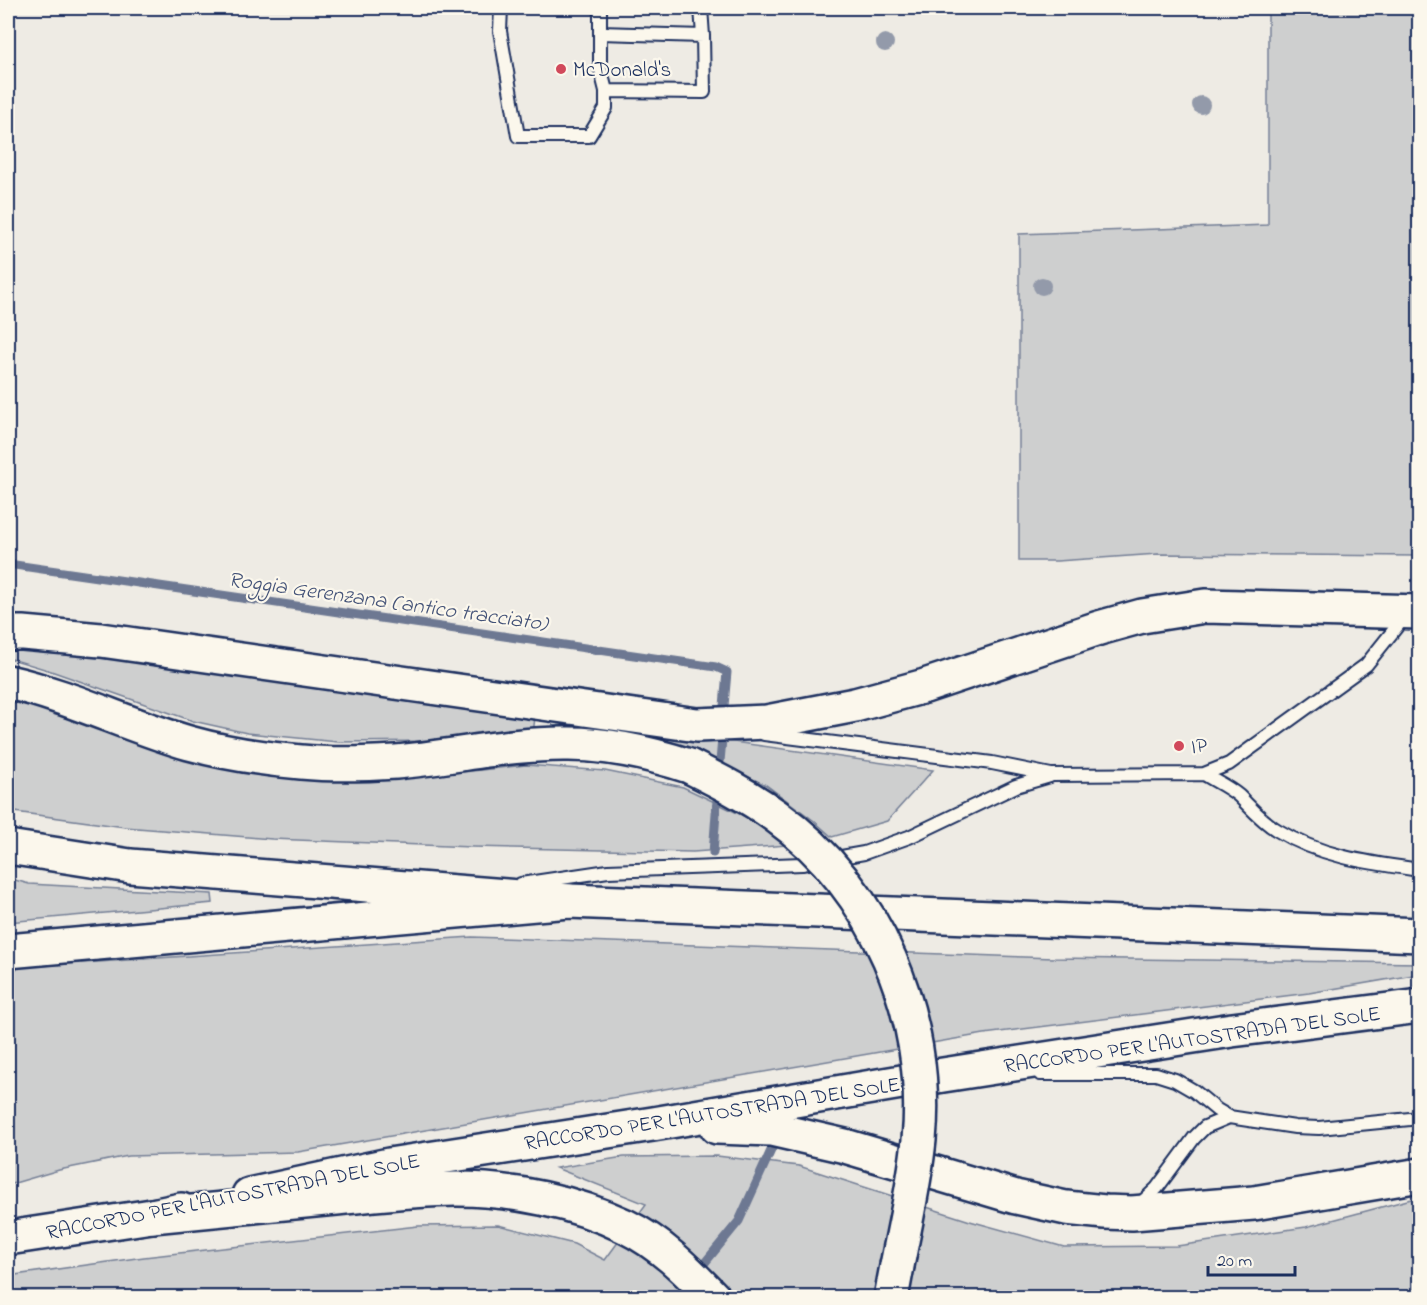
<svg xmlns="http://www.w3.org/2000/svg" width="1427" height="1305" viewBox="0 0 1427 1305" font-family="'Indie Flower',sans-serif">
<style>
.green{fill:#cecfcf;stroke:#747f96;stroke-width:1.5}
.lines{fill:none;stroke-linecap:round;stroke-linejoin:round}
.stream{stroke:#6d7892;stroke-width:9}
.service-casing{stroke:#1b2f5e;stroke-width:16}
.trunk-casing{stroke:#1b2f5e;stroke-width:38}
.motorway-casing{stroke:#1b2f5e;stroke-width:38}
.service{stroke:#fbf7ec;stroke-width:12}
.trunk{stroke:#fbf7ec;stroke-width:33}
.motorway{stroke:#fbf7ec;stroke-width:33}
.motorway-bridge-casing{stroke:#1b2f5e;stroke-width:38;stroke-linecap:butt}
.motorway-bridge{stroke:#fbf7ec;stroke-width:33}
.tree{fill:#939aaa}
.poi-dot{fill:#d1495b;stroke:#fbf7ec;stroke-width:2}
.labels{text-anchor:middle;stroke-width:4.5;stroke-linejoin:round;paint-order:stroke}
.poi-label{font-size:21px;fill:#1b2f5e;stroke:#fbf7ec;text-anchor:start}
.street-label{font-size:21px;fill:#1b2f5e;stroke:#fbf7ec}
.water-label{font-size:22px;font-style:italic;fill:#445378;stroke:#fbf7ec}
</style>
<rect width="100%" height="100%" fill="#eeebe4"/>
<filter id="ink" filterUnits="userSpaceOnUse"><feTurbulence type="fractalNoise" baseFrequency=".0167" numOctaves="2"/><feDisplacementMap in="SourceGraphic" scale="12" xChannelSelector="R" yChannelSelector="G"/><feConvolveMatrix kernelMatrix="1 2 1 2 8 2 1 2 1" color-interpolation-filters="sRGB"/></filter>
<g filter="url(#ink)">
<path class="green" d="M 1268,8 L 1419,8 L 1419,556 L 1158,554 L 1057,561 L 1019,561 L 1019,234 L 1268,225 Z
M 8,646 L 63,649 L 535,717 L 533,734 L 434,741 L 338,742 L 247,733 L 193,721 L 51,671 L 8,658 Z
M 8,694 L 326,777 L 418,777 L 526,765 L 605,771 L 683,787 L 748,818 L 788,845 L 693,852 L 472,847 L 272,839 L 125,827 L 8,811 Z
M 641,729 L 933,770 L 887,821 L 832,837 L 813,820 L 766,785 Z
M 8,878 L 29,884 L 212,894 L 213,903 L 8,922 Z
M 472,937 L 1054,958 L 1419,963 L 1419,974 L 1309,993 L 984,1034 L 298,1152 L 128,1156 L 59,1170 L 8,1185 L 8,968 Z
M 717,1156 L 799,1166 L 970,1221 L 1064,1247 L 1177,1246 L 1306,1227 L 1419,1197 L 1419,1297 L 8,1298 L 8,1276 L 144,1257 L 418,1226 L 498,1225 L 574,1244 L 605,1260 L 646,1204 L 556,1168 L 624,1157 Z"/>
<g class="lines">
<path class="stream" d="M 8,564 L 716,667 L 727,672 L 724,706
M 719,773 L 722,739
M 713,853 L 718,787
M 676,1298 L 739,1221 L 773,1146"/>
<defs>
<path id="service" d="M 501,8 L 500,31 L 518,136 L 589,136 L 606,108 L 606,91
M 600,8 L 600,67 L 606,91 L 704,92 L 703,36 L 701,8
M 600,33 L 703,36
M 764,734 L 992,763 L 1051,775 L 1204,774 L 1229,764 L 1366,665 L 1406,615
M 1204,774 C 1215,781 1229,787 1239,796 C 1252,809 1262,821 1277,830 C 1321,857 1370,863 1420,870
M 521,884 L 608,871 L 802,864 L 864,853 L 909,837 L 1016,786 L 1050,776
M 1040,1074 L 1156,1074 L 1175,1080 L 1194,1091 L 1217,1110 L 1229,1117 L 1295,1127 L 1319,1128 L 1420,1118
M 1139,1205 L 1157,1188 L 1194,1138 L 1205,1127 L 1229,1117"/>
<path id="trunk" d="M 8,633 L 23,633 L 101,640 L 697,725 L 767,722 L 855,705 L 925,686 L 1099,628 L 1142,616 L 1205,606 L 1420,612
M 8,951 L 569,901 L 1420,935
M 717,1127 L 771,1129 L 845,1146 L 1016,1197 L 1066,1208 L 1105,1212 L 1132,1213 L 1254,1203 L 1420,1175
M 249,1195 L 389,1165 L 653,1124 L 943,1075 L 1232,1030 L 1420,1006
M 8,1238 L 152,1216 L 181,1210"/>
<path id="motorway" d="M 8,682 C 70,696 127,725 189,743 C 225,753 263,759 301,762 C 333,765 365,764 396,762 C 454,757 511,743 569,744 C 610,744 649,753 689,766
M 8,847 L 130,866 L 569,901
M 152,1216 C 210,1210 267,1205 325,1199 C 369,1195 413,1189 457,1189 C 513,1189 575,1202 625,1226 C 660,1243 687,1270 714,1298
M 891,1298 L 897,1266"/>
</defs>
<use href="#service" class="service-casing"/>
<use href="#trunk" class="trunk-casing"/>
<use href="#motorway" class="motorway-casing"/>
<use href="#service" class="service"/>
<use href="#trunk" class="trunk"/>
<use href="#motorway" class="motorway"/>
<defs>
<path id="motorway-bridge" d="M 689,766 C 719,781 749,796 776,816 C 876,887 931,1018 919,1140 C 915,1182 905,1224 897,1266"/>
</defs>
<use href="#motorway-bridge" class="motorway-bridge-casing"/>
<use href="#motorway-bridge" class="motorway-bridge"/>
</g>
<g class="tree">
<circle cx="885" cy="43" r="9"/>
<circle cx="1201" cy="105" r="9"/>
<circle cx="1042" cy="286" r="9"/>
</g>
</g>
<g class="poi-dot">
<circle cx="561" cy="69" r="6"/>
<circle cx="1179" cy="746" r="6"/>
</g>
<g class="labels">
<g class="poi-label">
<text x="573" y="76">McDonald's</text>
<text x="1191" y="753">IP</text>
</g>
<g class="street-label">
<text transform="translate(1192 1039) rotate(-8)" y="7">RACCORDO PER L'AUTOSTRADA DEL SOLE</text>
<text transform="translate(712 1113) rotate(-9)" y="7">RACCORDO PER L'AUTOSTRADA DEL SOLE</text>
<text transform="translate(233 1196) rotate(-11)" y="7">RACCORDO PER L'AUTOSTRADA DEL SOLE</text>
</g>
<g class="water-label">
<text transform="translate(388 600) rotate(8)" y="8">Roggia Gerenzana (antico tracciato)</text>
</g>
</g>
<rect width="1427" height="1305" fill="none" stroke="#fbf7ec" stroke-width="30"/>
<rect x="15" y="15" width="1397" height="1275" fill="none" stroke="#1b2f5e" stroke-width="2" filter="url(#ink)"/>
<path d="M1208 1266v9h87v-9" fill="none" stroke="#1b2f5e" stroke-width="3"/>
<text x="1217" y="1266" font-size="18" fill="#1b2f5e" stroke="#fbf7ec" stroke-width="4.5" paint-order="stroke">20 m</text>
</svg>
